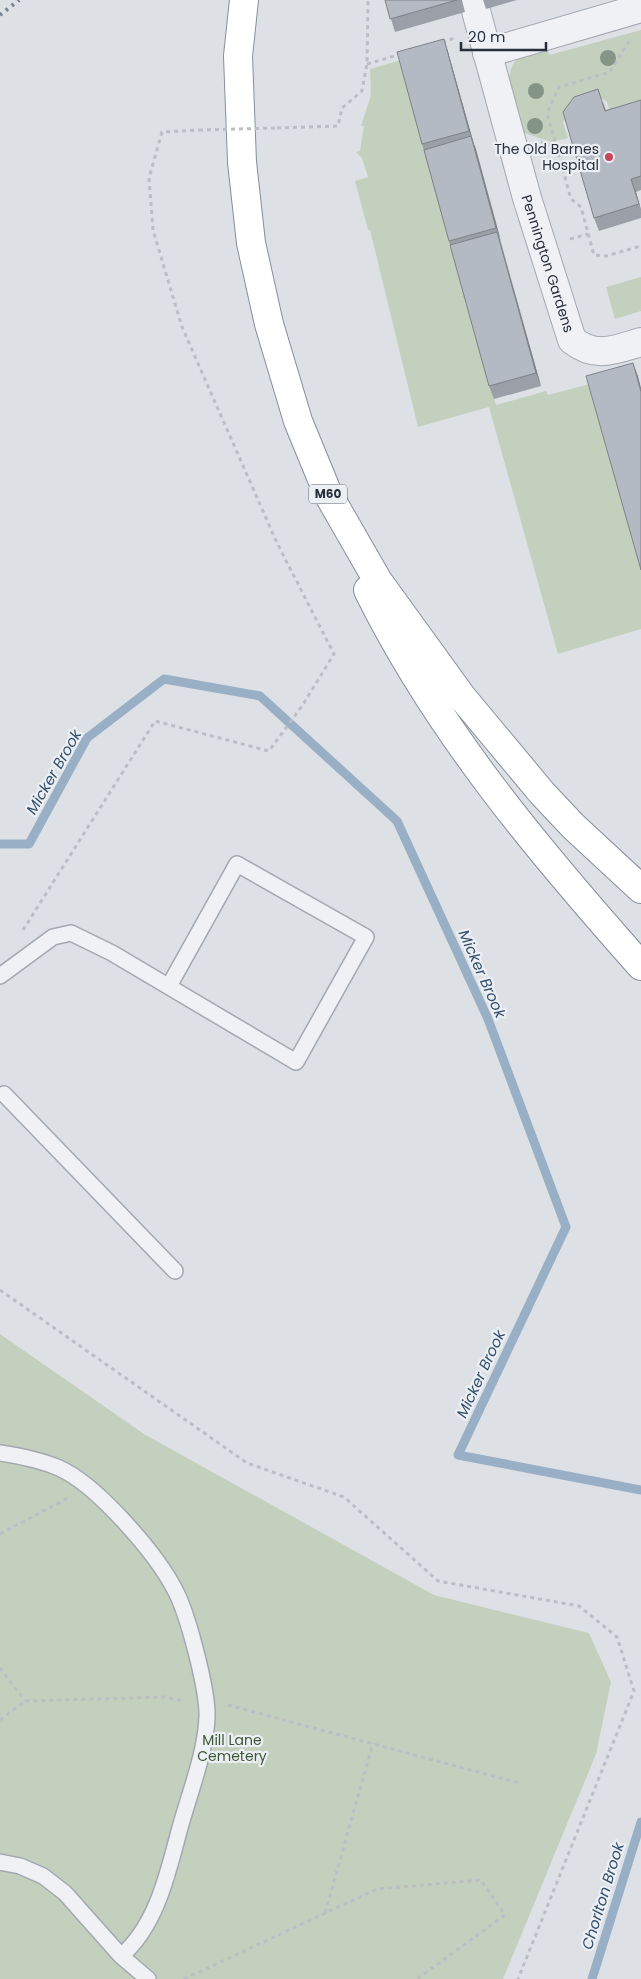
<svg xmlns="http://www.w3.org/2000/svg" width="641" height="1979" viewBox="0 0 641 1979" font-family="Poppins,sans-serif">
<style>
.green{fill:#c3d0be}
.lines{fill:none;stroke-linecap:round;stroke-linejoin:round}
.stream{stroke:#99afc5;stroke-width:9}
.service-casing{stroke:#a3a8b0;stroke-width:18}
.minor-casing{stroke:#a3a8b0;stroke-width:30}
.motorway-casing{stroke:#858f9c;stroke-width:30}
.path{stroke:#bbbfc5;stroke-width:3;stroke-dasharray:4 4;stroke-linecap:butt}
.service{stroke:#eff1f5;stroke-width:15}
.minor{stroke:#eff1f5;stroke-width:28}
.motorway{stroke:#fff;stroke-width:28}
.rail{stroke:#77818f;stroke-width:4;stroke-dasharray:2.5 5;stroke-linecap:butt}
.path-bridge{stroke:#bbbfc5;stroke-width:3;stroke-dasharray:4 4;stroke-linecap:butt}
.tree{fill:#849585}
.wall{fill:#9ba0a8}
.shaded-wall{fill:#7e8288}
.building{fill:#b4bac3;stroke:#7e8288}
.poi-dot{fill:#c7465c;stroke:#ecf0f4;stroke-width:2}
.labels{text-anchor:middle;stroke-width:4.5;stroke-linejoin:round;paint-order:stroke}
.shield{fill:#ecf0f4;stroke:#626973;stroke-width:1}
.shield-label{font-size:12px;font-weight:bold;fill:#272f3c}
.poi-label{font-size:14px;fill:#272f3c;stroke:#ecf0f4;text-anchor:end}
.street-label{font-size:14px;fill:#272f3c;stroke:#ecf0f4}
.park-label{font-size:14px;fill:#3c5735;stroke:#ecf0f4}
.water-label{font-size:15px;font-style:italic;fill:#334f6d;stroke:#ecf0f4}
</style>
<rect width="100%" height="100%" fill="#dde1e6"/>
<path class="green" d="M 641,30 L 641,111 L 612,120 L 607,102 L 601,98 L 575,105 L 563,122 L 568,138 L 551,142 L 522,132 C 517,111 499,75 518,58 C 524,52 538,50 547,47 L 549,55 Z
M 401,60 L 496,405 L 546,391 L 548,395 L 590,384 L 641,566 L 641,629 L 558,654 L 489,407 L 418,427 L 370,230 L 368,230 L 355,181 L 368,177 L 362,158 L 356,152 L 360,151 L 364,126 L 361,126 L 371,95 L 370,69 Z
M 641,277 L 641,311 L 615,319 L 606,287 Z
M 0,1334 L 144,1434 L 434,1595 L 589,1633 L 611,1682 L 596,1754 L 503,1979 L 0,1979 Z"/>
<g class="lines">
<path class="stream" d="M 0,844 L 29,844 L 87,738 L 164,679 L 260,696 L 397,821 L 488,1019 L 566,1227 L 458,1455 L 641,1490
M 592,1979 L 641,1822"/>
<defs>
<path id="service" d="M 0,976 L 53,937 L 71,933 L 112,953 L 296,1062 L 366,937 L 237,864 L 169,986
M 4,1094 L 175,1271
M 0,1453 C 20,1456 40,1460 59,1468 C 96,1484 156,1553 175,1590 C 188,1614 208,1691 207,1717 C 206,1753 187,1800 178,1835 C 167,1877 155,1927 121,1956
M 0,1862 L 20,1866 L 43,1876 L 65,1893 L 121,1956 L 148,1979"/>
<g id="minor">
<path id="s1" d="M 473,0 L 527,198 L 572,340 C 596,359 614,350 641,342"/>
<path d="M 487,53 L 641,8"/>
</g>
<path id="motorway" d="M 244,0 L 238,56 L 242,162 L 251,243 L 269,324 L 298,421 L 328,494 L 378,581 L 462,697 L 542,793 L 573,826 L 641,889
M 368,590 C 437,730 538,850 641,966"/>
</defs>
<use href="#service" class="service-casing"/>
<use href="#minor" class="minor-casing"/>
<use href="#motorway" class="motorway-casing"/>
<path class="path" d="M 629,41 L 610,72 L 559,87 L 547,113 L 571,199 L 581,207 L 594,255 L 606,256 L 641,246
M 442,42 L 455,38
M 367,64 L 402,54
M 277,128 L 338,126 L 342,108 L 362,91 L 367,64 L 368,0
M 541,142 L 556,147
M 570,239 L 588,234
M 23,930 L 155,721 L 269,751 L 302,706 L 334,654 L 277,543 L 182,327 L 153,230 L 149,178 L 162,132 L 199,130
M 0,1290 L 247,1463 L 344,1497 L 438,1581 L 579,1606 L 617,1637 L 634,1691 L 518,1979
M 0,1534 L 68,1498
M 0,1668 L 25,1701
M 228,1705 L 519,1783
M 0,1720 L 25,1701 L 165,1697 L 183,1701
M 325,1913 L 373,1743
M 184,1979 L 377,1889 L 481,1880 L 505,1915 L 417,1979"/>
<use href="#service" class="service"/>
<use href="#minor" class="minor"/>
<use href="#motorway" class="motorway"/>
<path class="rail" d="M 0,15 L 19,0"/>
<path class="path-bridge" d="M 199,130 L 277,128"/>
</g>
<g class="tree">
<circle cx="608" cy="58" r="8"/>
<circle cx="536" cy="91" r="8"/>
<circle cx="535" cy="126" r="8"/>
</g>
<path class="wall" d="M 385,0 L 462,0 L 465,12 L 395,32 Z
M 483,0 L 517,0 L 486,9 Z
M 444,39 L 448,52 L 541,386 L 494,399 L 489,386 L 422,144 Z
M 641,100 L 641,190 L 636,192 L 641,209 L 641,218 L 599,231 L 594,218 L 603,102 L 606,110 Z"/>
<path class="shaded-wall" d="M 444,39 L 448,52 L 474,144 L 469,131 Z
M 471,136 L 476,149 L 501,241 L 496,228 Z
M 631,179 L 636,192 L 641,211 L 639,204 Z
M 497,232 L 501,245 L 541,386 L 536,373 Z
M 633,363 L 638,376 L 641,388 L 641,392 Z"/>
<path class="building" d="M 385,0 L 457,0 L 390,19 Z
M 444,39 L 469,131 L 422,144 L 397,52 Z
M 598,89 L 605,111 L 641,100 L 641,176 L 631,179 L 639,204 L 594,218 L 563,112 L 574,97 Z
M 471,136 L 496,228 L 449,241 L 424,150 Z
M 497,232 L 536,373 L 489,386 L 450,245 Z
M 633,363 L 641,392 L 641,570 L 586,376 Z"/>
<circle class="poi-dot" cx="609" cy="157" r="5"/>
<g class="labels">
<rect class="shield" x="309" y="484.5" width="38" height="19" rx="4"/>
<g class="shield-label">
<text x="328" y="498">M60</text>
</g>
<g class="poi-label">
<text x="599" y="154">The Old Barnes<tspan x="599" dy="16">Hospital</tspan></text>
</g>
<g class="street-label">
<text dy="5" stroke="none"><textPath href="#s1" startOffset="274">Pennington Gardens</textPath></text>
</g>
<g class="park-label">
<text x="232" y="1745">Mill Lane<tspan x="232" dy="16">Cemetery</tspan></text>
</g>
<g class="water-label">
<text transform="translate(54 772) rotate(-60)" y="5">Micker Brook</text>
<text transform="translate(482 974) rotate(66)" y="5">Micker Brook</text>
<text transform="translate(481 1374) rotate(-65)" y="5">Micker Brook</text>
<text transform="translate(603 1896) rotate(-73)" y="5">Chorlton Brook</text>
</g>
</g>
<path d="M461 42v8h85v-8" fill="none" stroke="#272f3c" stroke-width="2.5"/>
<text x="468" y="42" font-size="15" fill="#272f3c" stroke="#ecf0f4" stroke-width="4" paint-order="stroke">20 m</text>
</svg>
